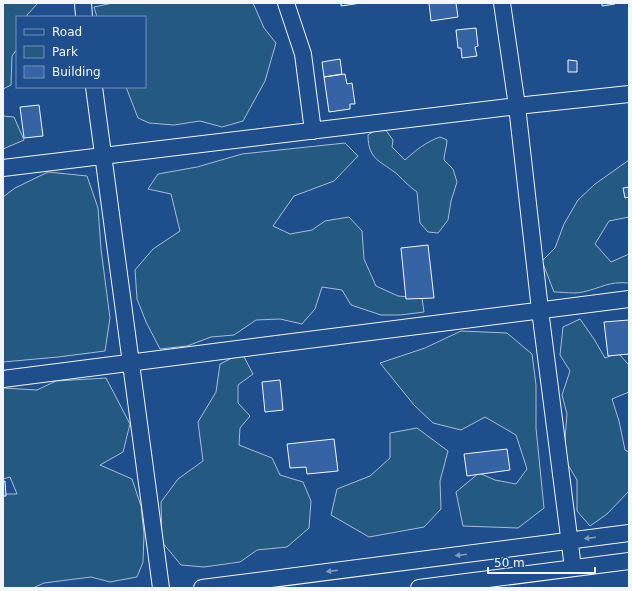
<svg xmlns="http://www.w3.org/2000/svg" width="632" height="591" viewBox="0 0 632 591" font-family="'DejaVu Sans',sans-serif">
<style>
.green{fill:#245a82;stroke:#a8bbd7}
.building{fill:#3563a3;stroke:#f2f6ff}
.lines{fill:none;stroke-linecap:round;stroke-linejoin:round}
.minor-casing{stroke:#f2f6ff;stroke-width:18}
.minor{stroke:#1f4e8c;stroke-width:16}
.oneway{fill:#7e9ac0}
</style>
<rect width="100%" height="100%" fill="#1f4e8c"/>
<path class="green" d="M 3,3 L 38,3 L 27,15 L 27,17 L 17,17 L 17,49 L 12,56 L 11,85 L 3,89 Z
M 113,3 L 253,3 L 264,28 L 276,43 L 265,81 L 243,121 L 222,127 L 200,121 L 174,125 L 149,123 L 138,118 L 126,87 L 145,87 L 145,17 L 97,17 L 94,7 Z
M 3,116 L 14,117 L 24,140 L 3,149 Z
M 385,129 L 393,140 L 392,147 L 405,160 C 416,150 426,142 440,137 L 447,140 C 447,147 444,153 444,160 L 453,169 L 457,182 L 451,201 L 448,220 L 438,233 L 428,232 L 420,223 L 417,192 C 410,187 404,181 398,175 C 382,161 368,161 368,135 L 376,130 Z
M 345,143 L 358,156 L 334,181 L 294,196 L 273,226 L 290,234 L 312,230 L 325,221 L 349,217 L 362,231 L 364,259 L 376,286 L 398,296 L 422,298 L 424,312 L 400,315 L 381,315 L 351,305 L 342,290 L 322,287 L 315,309 L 302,324 L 280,319 L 256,320 L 234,335 L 211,337 L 187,346 L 160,349 L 146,322 L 137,299 L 135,270 L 153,249 L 180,231 L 171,194 L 148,189 L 158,174 L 197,167 L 242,154 Z
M 629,160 L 629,217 L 609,221 L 595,244 L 611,262 L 629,254 L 629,283 C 609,281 601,288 583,292 C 574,294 563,292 554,292 L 542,261 L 555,248 L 564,224 L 578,200 L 595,184 Z
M 48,172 L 87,176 L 98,208 L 101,249 L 110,318 L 105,351 L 58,357 L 3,362 L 3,197 L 15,188 Z
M 580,319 L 594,339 L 605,358 L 618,353 L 629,365 L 629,392 L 612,399 L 619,421 L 625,450 L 629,452 L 629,491 L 607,514 L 590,526 L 577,511 L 577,480 L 567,463 L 565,439 L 567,414 L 562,395 L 570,371 L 560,355 L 563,327 Z
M 461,331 L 507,333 L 532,354 L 536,385 L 536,428 L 544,508 L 518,528 L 463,526 L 456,492 L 479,473 L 495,480 L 516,484 L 527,469 L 516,435 L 485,417 L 461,430 L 433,423 L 414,405 L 380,363 L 425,348 Z
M 242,353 L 253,374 L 238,385 L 238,403 L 250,416 L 240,428 L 239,445 L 272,458 L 280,475 L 303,482 L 311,501 L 309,528 L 287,547 L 257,550 L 240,562 L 204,567 L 181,565 L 162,542 L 161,502 L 178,479 L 203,461 L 198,422 L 216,392 L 220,364 Z
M 106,378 L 130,424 L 123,452 L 100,465 L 132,479 L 141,506 L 144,534 L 143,562 L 137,577 L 110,582 L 91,577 L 44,583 L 33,588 L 3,588 L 3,494 L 17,494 L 10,477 L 3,479 L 3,388 L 37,390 L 56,381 Z
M 417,428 L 448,451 L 440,481 L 441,509 L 424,527 L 369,537 L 331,515 L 337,489 L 370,476 L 390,458 L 390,433 Z"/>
<path class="building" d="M 341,3 L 361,3 L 341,6 Z
M 429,3 L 456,3 L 458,17 L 431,21 Z
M 602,3 L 615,3 L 615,4 L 602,6 Z
M 476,28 L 478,46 L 475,47 L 477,56 L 462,58 L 461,48 L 458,48 L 456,30 Z
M 340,59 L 342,74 L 324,77 L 322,62 Z
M 568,60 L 577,61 L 577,72 L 568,72 Z
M 345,74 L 347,84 L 352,83 L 355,104 L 350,104 L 350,109 L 329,112 L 324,77 Z
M 39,105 L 43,136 L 24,138 L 20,107 Z
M 629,187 L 629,197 L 625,198 L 623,188 Z
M 428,245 L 434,298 L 406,299 L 401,248 Z
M 629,320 L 629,354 L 608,356 L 604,322 Z
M 280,380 L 283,410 L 265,412 L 262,382 Z
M 334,439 L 338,471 L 307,474 L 306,467 L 290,468 L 287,444 Z
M 507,449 L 510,470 L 467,476 L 464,454 Z
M 5,481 L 6,496 L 3,496 L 3,482 Z"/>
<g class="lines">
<defs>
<path id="minor" d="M 83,3 L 84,17
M 286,3 L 303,54 L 313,131
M 502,3 L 517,106 L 540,310 L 573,568
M 94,87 L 161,588
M 3,168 L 517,106 L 629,94
M 3,379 L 629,299
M 202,588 L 629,533
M 419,588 L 629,561"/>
</defs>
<use href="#minor" class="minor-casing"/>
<use href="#minor" class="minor"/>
</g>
<defs><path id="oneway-solid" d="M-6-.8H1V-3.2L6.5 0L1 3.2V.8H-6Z"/></defs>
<g class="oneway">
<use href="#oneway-solid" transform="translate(590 538) rotate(173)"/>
<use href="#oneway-solid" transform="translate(461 555) rotate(173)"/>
<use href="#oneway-solid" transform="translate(332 571) rotate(173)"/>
</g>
<rect width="632" height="591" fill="none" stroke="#f2f6ff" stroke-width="8"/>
<rect x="16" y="16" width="130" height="72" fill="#1f4e8c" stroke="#7391ba"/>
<rect x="24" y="29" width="20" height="6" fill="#1f4e8c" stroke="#7391ba"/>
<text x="52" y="36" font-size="12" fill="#f2f6ff">Road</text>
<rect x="24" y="46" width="20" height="12" fill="#245a82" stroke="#7391ba"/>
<text x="52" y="56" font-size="12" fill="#f2f6ff">Park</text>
<rect x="24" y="66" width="20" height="12" fill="#3563a3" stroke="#7391ba"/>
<text x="52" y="76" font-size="12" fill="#f2f6ff">Building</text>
<path d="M488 567v6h107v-6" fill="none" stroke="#f2f6ff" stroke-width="2"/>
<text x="494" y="567" font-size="12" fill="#f2f6ff" stroke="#1f4e8c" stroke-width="3" paint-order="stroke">50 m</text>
</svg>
